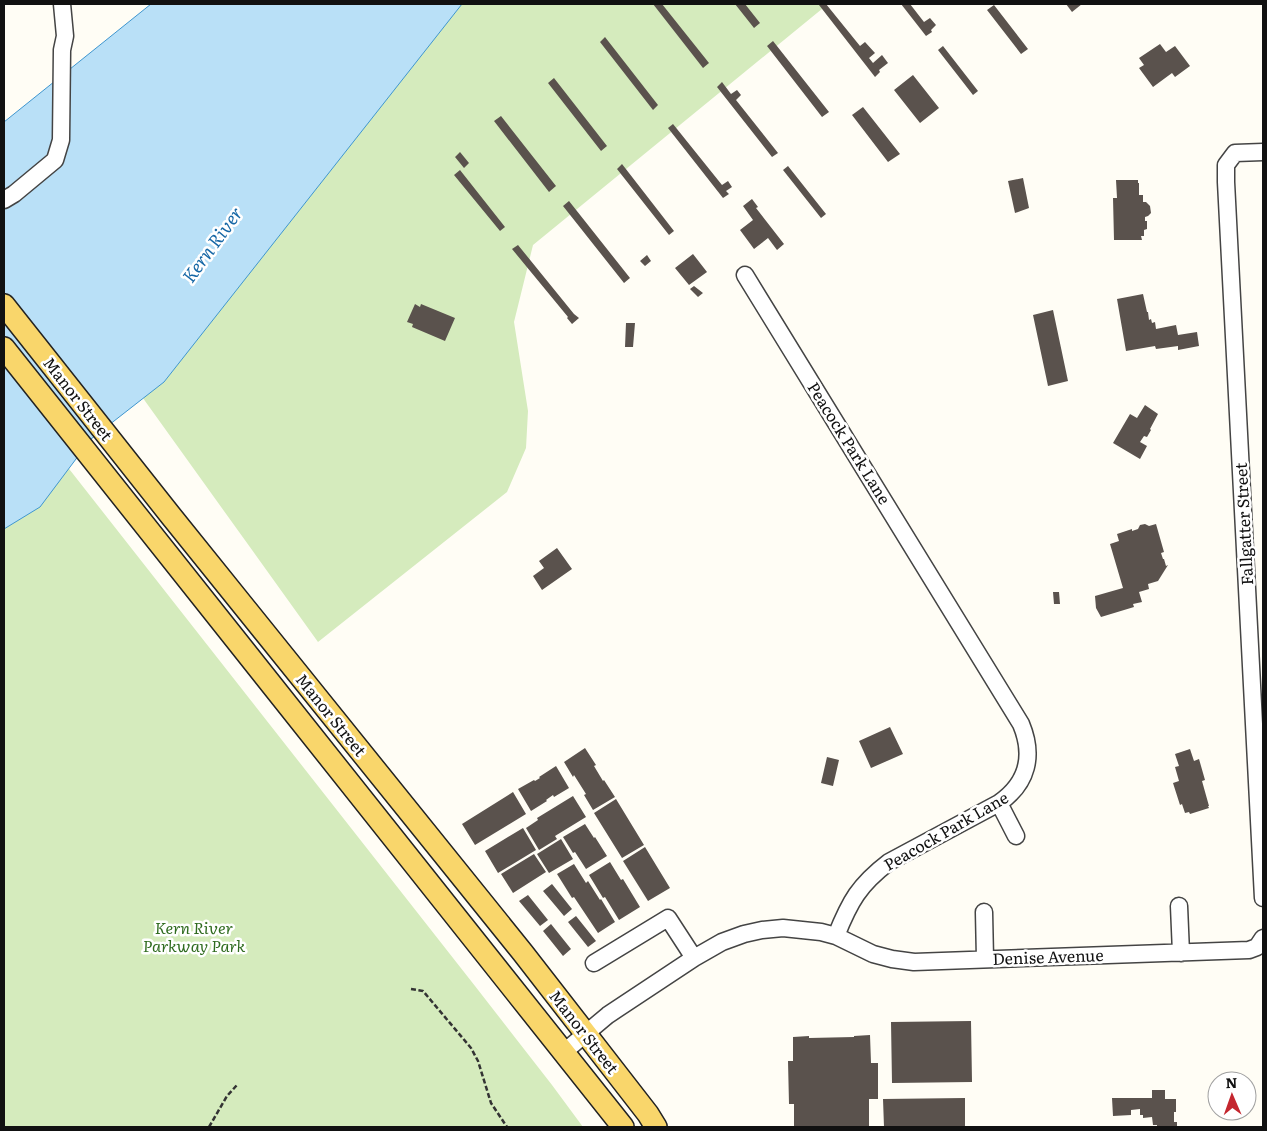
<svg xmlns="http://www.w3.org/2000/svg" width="1267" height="1131" viewBox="0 0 1267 1131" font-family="Literata,serif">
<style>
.green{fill:#d5ebbd}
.water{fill:#b9e0f7;stroke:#3f96cf}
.building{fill:#5a524d}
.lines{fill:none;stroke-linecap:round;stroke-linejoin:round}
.minor-casing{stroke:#444;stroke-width:19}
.major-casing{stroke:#222;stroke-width:24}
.path{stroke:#333;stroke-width:2.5;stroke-dasharray:5 2.5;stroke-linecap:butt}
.minor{stroke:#fff;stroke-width:16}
.major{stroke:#f9d66b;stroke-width:21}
.labels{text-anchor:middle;stroke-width:5;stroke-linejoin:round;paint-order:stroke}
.street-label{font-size:16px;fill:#111;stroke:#fff}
.park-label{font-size:16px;font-style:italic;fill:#2f6b1f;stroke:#fff}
.water-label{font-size:18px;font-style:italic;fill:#1768a6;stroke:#fff}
</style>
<rect width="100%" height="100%" fill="#fffdf5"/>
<path class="green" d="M 267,4 L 828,4 L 533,245 L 514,322 L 528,411 L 526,448 L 507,492 L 318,642 L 18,224 Z
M 4,386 L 475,986 L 552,1085 L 583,1127 L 4,1127 Z"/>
<path class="water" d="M 151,4 L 462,4 L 164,382 L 91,439 L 40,507 L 4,529 L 4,122 Z"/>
<path class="building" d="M 653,4 L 662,4 L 709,63 L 703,68 Z
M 735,4 L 745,4 L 760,23 L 754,28 Z
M 821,4 L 826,4 L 860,46 L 865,42 L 875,53 L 869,58 L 873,63 L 882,55 L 888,63 L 879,70 L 880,72 L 875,77 L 819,5 Z
M 901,4 L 910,4 L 924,22 L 930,18 L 936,25 L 931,30 L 932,32 L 926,36 Z
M 1066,4 L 1082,4 L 1072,12 Z
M 994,5 L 1028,49 L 1021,54 L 987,10 Z
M 605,37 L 658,105 L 653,110 L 600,42 Z
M 773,41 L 829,112 L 822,117 L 767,46 Z
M 1160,44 L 1166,52 L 1175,46 L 1190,66 L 1175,77 L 1172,73 L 1153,87 L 1139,68 L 1144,65 L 1139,58 Z
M 943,46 L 978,91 L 973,95 L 938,50 Z
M 913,75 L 939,108 L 920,123 L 894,90 Z
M 554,78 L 607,146 L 601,151 L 548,83 Z
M 722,82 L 731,94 L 737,90 L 741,95 L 736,100 L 778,153 L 772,157 L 717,87 Z
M 863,107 L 900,154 L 888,162 L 852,115 Z
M 501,116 L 556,186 L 549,192 L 494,121 Z
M 673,124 L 722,185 L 728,181 L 732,187 L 726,191 L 729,194 L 723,198 L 668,128 Z
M 460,152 L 469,163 L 464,168 L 455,157 Z
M 622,164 L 674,231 L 669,235 L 617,169 Z
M 788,166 L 826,214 L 821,218 L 783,170 Z
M 460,170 L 505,227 L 500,231 L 454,175 Z
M 1023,178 L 1029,208 L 1015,213 L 1008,181 Z
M 1116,180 L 1138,180 L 1138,183 L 1139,183 L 1139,195 L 1143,195 L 1143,202 L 1146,202 L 1150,206 L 1151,213 L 1148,216 L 1145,217 L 1145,221 L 1147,221 L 1147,229 L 1144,230 L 1144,236 L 1141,236 L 1142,240 L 1114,240 L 1113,198 L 1117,198 Z
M 752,199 L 758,207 L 756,208 L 784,244 L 777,250 L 768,238 L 754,249 L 740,230 L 753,220 L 743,206 Z
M 569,201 L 630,278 L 624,283 L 563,206 Z
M 518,245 L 574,314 L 579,318 L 572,324 L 567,318 L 568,317 L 512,249 Z
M 693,254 L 707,272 L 689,285 L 675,268 Z
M 647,255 L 651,261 L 645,266 L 640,261 Z
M 694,286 L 703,293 L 698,297 L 690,289 Z
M 1143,294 L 1147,312 L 1148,312 L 1149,320 L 1151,319 L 1152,323 L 1155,322 L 1156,329 L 1176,325 L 1178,335 L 1197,332 L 1199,346 L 1178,350 L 1178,346 L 1156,349 L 1155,346 L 1126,351 L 1117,299 Z
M 415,304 L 420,307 L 421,304 L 455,318 L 445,341 L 412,327 L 413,324 L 407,322 Z
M 1053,310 L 1068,381 L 1048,386 L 1033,315 Z
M 626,323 L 635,323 L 633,347 L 625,347 Z
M 1145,405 L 1158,414 L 1150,429 L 1151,430 L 1147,437 L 1144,436 L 1140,442 L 1147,446 L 1140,459 L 1113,443 L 1130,414 L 1137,418 Z
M 1145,524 L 1149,526 L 1156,524 L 1164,552 L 1161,553 L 1163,559 L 1164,559 L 1166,566 L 1168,565 L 1158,581 L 1148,584 L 1149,589 L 1139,592 L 1142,602 L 1133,604 L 1134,607 L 1101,617 L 1096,608 L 1095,596 L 1123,588 L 1110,544 L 1119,541 L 1117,534 L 1132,529 L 1132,531 L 1138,529 L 1140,525 Z
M 557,548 L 572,569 L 542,590 L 533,576 L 544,568 L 539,561 Z
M 1053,592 L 1059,592 L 1060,604 L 1054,604 Z
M 890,727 L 903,754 L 871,768 L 859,741 Z
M 585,748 L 596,765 L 594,766 L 603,781 L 604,780 L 615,797 L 593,810 L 584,795 L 586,794 L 574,775 L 573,777 L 564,762 Z
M 1190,749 L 1194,761 L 1199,759 L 1205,780 L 1202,781 L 1209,806 L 1208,806 L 1209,808 L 1190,814 L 1189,812 L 1185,813 L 1182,804 L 1180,805 L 1173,783 L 1179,781 L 1175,767 L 1179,766 L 1175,754 Z
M 827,757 L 839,760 L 833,786 L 821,783 Z
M 556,766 L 569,788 L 554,797 L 553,795 L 546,800 L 547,801 L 531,811 L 518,789 L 534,780 L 535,781 L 540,778 L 539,777 Z
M 513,792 L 526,814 L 475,845 L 462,824 Z
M 573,796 L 586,817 L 555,836 L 557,839 L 539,850 L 526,828 L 538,820 L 537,818 Z
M 616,799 L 644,845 L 622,858 L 594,813 Z
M 585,824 L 594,838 L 595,837 L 607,856 L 586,869 L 575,852 L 573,853 L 563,837 Z
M 523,828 L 536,850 L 498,873 L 485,851 Z
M 561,839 L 573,859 L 549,873 L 537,854 Z
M 645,847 L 670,888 L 648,901 L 623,861 Z
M 534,854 L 546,872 L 513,893 L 501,874 Z
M 610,862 L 621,880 L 623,879 L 640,907 L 619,920 L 605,897 L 603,898 L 589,875 Z
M 574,864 L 586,883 L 588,881 L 600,900 L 601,899 L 615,922 L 598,933 L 574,897 L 572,898 L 557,874 Z
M 552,884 L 572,909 L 564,916 L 543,891 Z
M 528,895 L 548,920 L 540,926 L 519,901 Z
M 576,916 L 596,941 L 588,947 L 568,922 Z
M 551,924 L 571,949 L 563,956 L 543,931 Z
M 971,1021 L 972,1082 L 892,1083 L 891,1022 Z
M 870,1035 L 871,1063 L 878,1063 L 878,1099 L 869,1099 L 869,1126 L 794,1127 L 794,1104 L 789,1104 L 788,1061 L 793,1061 L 793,1037 L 809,1036 L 809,1038 L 854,1037 L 854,1036 Z
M 1152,1090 L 1165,1090 L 1165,1099 L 1176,1099 L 1176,1112 L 1174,1112 L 1174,1122 L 1177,1122 L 1177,1127 L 1157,1127 L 1157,1125 L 1153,1125 L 1152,1117 L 1143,1118 L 1143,1115 L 1140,1115 L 1140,1109 L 1131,1110 L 1131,1115 L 1113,1116 L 1112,1098 L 1152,1098 Z
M 965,1098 L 965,1126 L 884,1127 L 883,1099 Z"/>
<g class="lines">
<defs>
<path id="minor" d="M 1263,152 L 1235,153 L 1226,165 L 1226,182 L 1263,898
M 4,200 L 14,194 L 55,160 L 61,140 L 62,50 L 65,36 L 62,4
M 745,275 L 1021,724 C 1034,755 1028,783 999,803 L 889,862 C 859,885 850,901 836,936
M 999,803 L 1016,836
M 1179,906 L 1181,953
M 984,912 L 985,959
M 594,963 L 668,918 L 694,958
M 564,1052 L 608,1015 L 694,958 L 722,942 L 744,934 L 762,930 L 783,928 L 821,932 L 836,936 L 873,954 L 892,959 L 914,962 L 1249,950 L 1257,947 L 1263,938"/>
<path id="major" d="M 4,305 L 171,516 L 523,953 L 648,1114 L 656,1127
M 4,348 L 623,1127"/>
</defs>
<use href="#minor" class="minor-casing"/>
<use href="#major" class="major-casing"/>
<path class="path" d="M 411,989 L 423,991 L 471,1048 L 478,1061 L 491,1103 L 507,1127
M 209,1127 L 227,1096 L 237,1085"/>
<use href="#minor" class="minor"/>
<use href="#major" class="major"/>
</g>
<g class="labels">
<g class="street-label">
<text transform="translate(78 399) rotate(52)" y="6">Manor Street</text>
<text transform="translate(849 443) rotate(58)" y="6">Peacock Park Lane</text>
<text transform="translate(1244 524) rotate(-93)" y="6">Fallgatter Street</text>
<text transform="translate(331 715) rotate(51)" y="6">Manor Street</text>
<text transform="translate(946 831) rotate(-30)" y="6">Peacock Park Lane</text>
<text transform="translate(1048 957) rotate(-2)" y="6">Denise Avenue</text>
<text transform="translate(584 1032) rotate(52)" y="6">Manor Street</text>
</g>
<g class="park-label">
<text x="194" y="934">Kern River<tspan x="194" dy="18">Parkway Park</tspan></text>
</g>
<g class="water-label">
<text transform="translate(213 245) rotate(-54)" y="6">Kern River</text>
</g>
</g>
<rect width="1267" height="1131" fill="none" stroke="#111111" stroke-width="10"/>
<g transform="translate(1232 1096) rotate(358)"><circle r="24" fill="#ffffff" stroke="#a0a0a0"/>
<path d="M0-4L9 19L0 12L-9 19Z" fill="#c4262e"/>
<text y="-8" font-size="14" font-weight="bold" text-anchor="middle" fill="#111111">N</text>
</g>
</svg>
